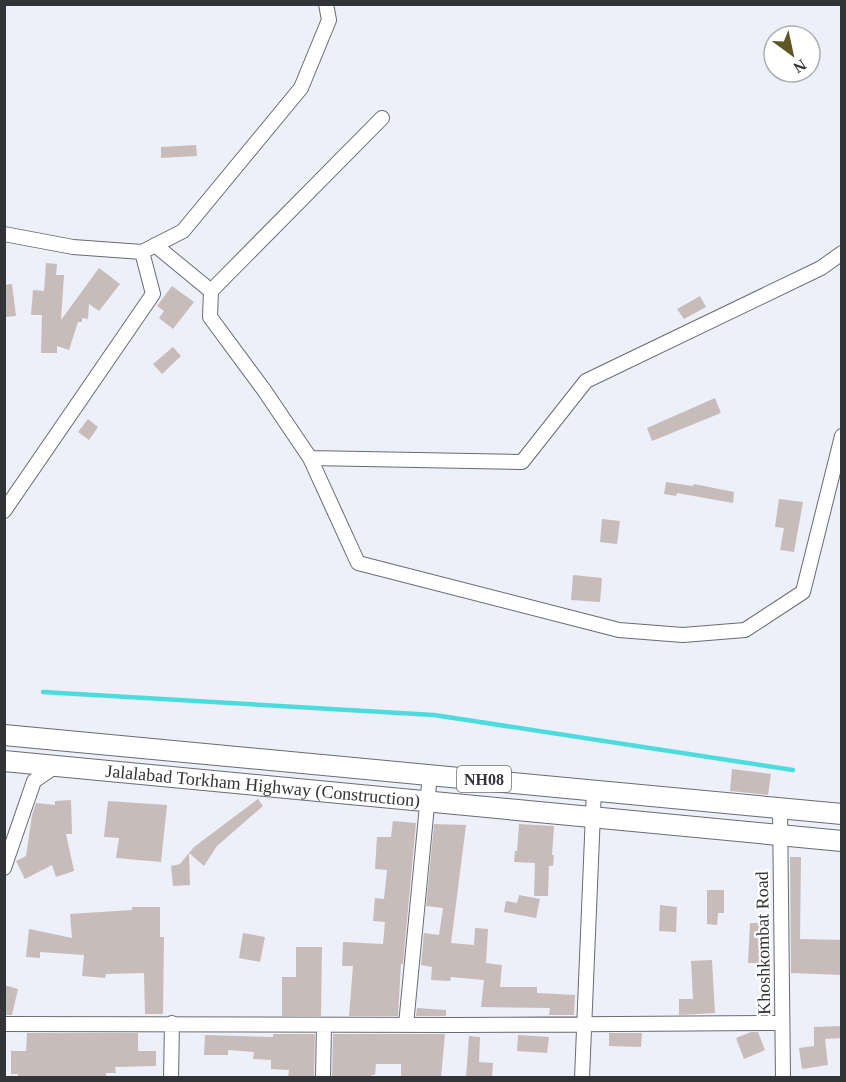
<svg xmlns="http://www.w3.org/2000/svg" width="846" height="1082" viewBox="0 0 846 1082" font-family="Georgia,serif">
<style>
.lines{fill:none;stroke-linecap:round;stroke-linejoin:round}
.stream{stroke:#4ddcdd;stroke-width:4.5}
.building{fill:#c7bcba}
.minor-casing{stroke:#696b73;stroke-width:16}
.highway-casing{stroke:#696b73;stroke-width:22}
.minor{stroke:#fff;stroke-width:14}
.highway{stroke:#fff;stroke-width:20}
.labels{text-anchor:middle;stroke-width:4.5;stroke-linejoin:round;paint-order:stroke}
.shield{fill:#fff;stroke:#707174;stroke-width:1.5}
.shield-label{font-size:16px;font-weight:bold;fill:#333438}
.street-label{font-size:18px;fill:#333438;stroke:#fff}
</style>
<rect width="100%" height="100%" fill="#edeff9"/>
<g class="lines">
<path class="stream" d="M 43,692 L 434,715 L 793,770"/>
</g>
<path class="building" d="M 196,145 L 197,156 L 161,158 L 161,147 Z
M 46,263 L 57,264 L 56,275 L 64,275 L 61,320 L 99,268 L 120,284 L 99,311 L 89,304 L 88,319 L 82,318 L 82,322 L 78,322 L 69,350 L 57,346 L 57,353 L 41,353 L 42,315 L 31,315 L 33,290 L 44,291 Z
M 12,284 L 16,316 L 4,317 L 4,285 Z
M 172,286 L 194,302 L 173,329 L 159,318 L 164,311 L 157,306 Z
M 700,296 L 706,307 L 684,319 L 677,309 Z
M 173,347 L 181,356 L 162,374 L 153,364 Z
M 715,398 L 721,413 L 652,441 L 647,428 Z
M 88,419 L 98,427 L 89,440 L 78,432 Z
M 666,482 L 693,486 L 694,484 L 734,492 L 733,503 L 677,493 L 676,496 L 664,494 Z
M 779,499 L 803,502 L 794,552 L 780,550 L 784,528 L 775,527 Z
M 602,519 L 620,521 L 617,544 L 600,542 Z
M 573,575 L 602,578 L 600,602 L 571,600 Z
M 732,769 L 771,774 L 768,795 L 730,791 Z
M 258,799 L 263,806 L 217,846 L 204,866 L 189,853 L 194,847 Z
M 71,800 L 72,834 L 66,834 L 74,871 L 56,877 L 52,865 L 25,879 L 16,861 L 26,856 L 32,815 L 36,803 L 55,805 L 55,801 Z
M 108,801 L 167,805 L 161,862 L 116,858 L 119,838 L 104,837 Z
M 393,821 L 416,823 L 403,964 L 401,964 L 398,1016 L 349,1016 L 353,966 L 342,966 L 343,942 L 383,944 L 385,922 L 373,921 L 375,898 L 384,899 L 387,870 L 375,869 L 377,837 L 391,837 Z
M 434,824 L 466,825 L 451,943 L 474,945 L 475,928 L 488,929 L 486,963 L 502,965 L 500,987 L 537,987 L 537,993 L 575,995 L 574,1015 L 549,1015 L 550,1008 L 481,1007 L 484,980 L 451,977 L 450,981 L 431,980 L 432,967 L 421,965 L 424,933 L 439,935 L 443,908 L 426,906 Z
M 519,824 L 554,826 L 552,855 L 554,855 L 553,866 L 549,866 L 548,896 L 534,896 L 535,863 L 514,862 L 515,851 L 517,851 Z
M 189,853 L 190,885 L 173,886 L 171,866 L 180,864 Z
M 790,857 L 801,857 L 800,939 L 842,940 L 842,975 L 791,973 Z
M 707,890 L 724,890 L 724,913 L 718,913 L 717,925 L 707,924 Z
M 519,895 L 540,899 L 536,918 L 504,912 L 506,901 L 517,903 Z
M 660,905 L 677,907 L 676,932 L 659,931 Z
M 132,907 L 160,907 L 160,937 L 164,937 L 163,1014 L 145,1014 L 144,973 L 106,974 L 105,978 L 82,976 L 84,955 L 40,952 L 40,958 L 26,957 L 29,929 L 72,938 L 70,914 L 132,910 Z
M 750,923 L 761,923 L 761,963 L 748,963 Z
M 243,933 L 265,937 L 260,962 L 239,958 Z
M 296,947 L 322,947 L 321,1016 L 282,1016 L 282,977 L 296,977 Z
M 712,960 L 715,1013 L 679,1015 L 679,999 L 693,999 L 691,961 Z
M 4,985 L 18,989 L 12,1015 L 4,1015 Z
M 417,1008 L 446,1010 L 446,1016 L 416,1016 Z
M 842,1026 L 842,1038 L 825,1039 L 828,1065 L 802,1069 L 799,1048 L 814,1046 L 814,1027 Z
M 751,1032 L 758,1032 L 765,1050 L 744,1059 L 736,1038 Z
M 27,1033 L 138,1033 L 138,1051 L 156,1051 L 156,1066 L 115,1067 L 116,1073 L 106,1073 L 106,1077 L 18,1077 L 18,1074 L 11,1074 L 11,1051 L 26,1051 Z
M 609,1033 L 642,1033 L 641,1047 L 609,1046 Z
M 273,1034 L 315,1034 L 314,1077 L 288,1077 L 289,1070 L 271,1069 L 271,1060 L 253,1059 L 254,1052 L 228,1050 L 228,1055 L 204,1055 L 205,1035 L 273,1037 Z
M 333,1034 L 445,1034 L 441,1077 L 401,1077 L 401,1064 L 376,1064 L 375,1075 L 371,1075 L 371,1077 L 332,1077 Z
M 518,1035 L 549,1037 L 547,1053 L 517,1051 Z
M 469,1036 L 480,1037 L 479,1062 L 493,1063 L 492,1077 L 466,1077 Z"/>
<g class="lines">
<defs>
<path id="minor" d="M 382,118 L 211,291 L 210,317 L 264,390 L 310,458 L 522,462 L 586,381 L 821,268 L 842,253
M 4,234 L 73,247 L 142,252 L 183,231 L 301,88 L 329,20 L 326,4
M 155,245 L 211,291
M 310,458 L 358,563 L 619,630 L 683,635 L 745,630 L 803,592 L 842,436
M 4,511 L 153,294 L 142,252
M 780,808 L 783,1078
M 4,868 L 34,781 L 56,766
M 4,1024 L 456,1025 L 782,1023
M 406,1025 L 430,774
M 171,1078 L 172,1023
M 323,1078 L 324,1025
M 582,1078 L 594,789"/>
<g id="highway">
<path d="M 4,735 L 842,814"/>
<path id="s1" d="M 4,761 L 842,841"/>
</g>
</defs>
<use href="#minor" class="minor-casing"/>
<use href="#highway" class="highway-casing"/>
<use href="#minor" class="minor"/>
<use href="#highway" class="highway"/>
</g>
<g class="labels">
<rect class="shield" x="457" y="766" width="54" height="26" rx="4.5"/>
<g class="shield-label">
<text x="484" y="785">NH08</text>
</g>
<g class="street-label">
<text dy="6" stroke="none"><textPath href="#s1" startOffset="260">Jalalabad Torkham Highway (Construction)</textPath></text>
<text transform="translate(763 943) rotate(-91)" y="6">Khoshkombat Road</text>
</g>
</g>
<rect width="846" height="1082" fill="none" stroke="#333438" stroke-width="12"/>
<g transform="translate(792 54) rotate(147)"><circle r="28" fill="#ffffff" stroke="#adaeaf" stroke-width="1.5"/>
<path d="M0-4.5L10 22L0 15L-10 22Z" fill="#5e5723"/>
<text y="-9" font-size="16" font-weight="bold" text-anchor="middle" fill="#333438">N</text>
</g>
</svg>
